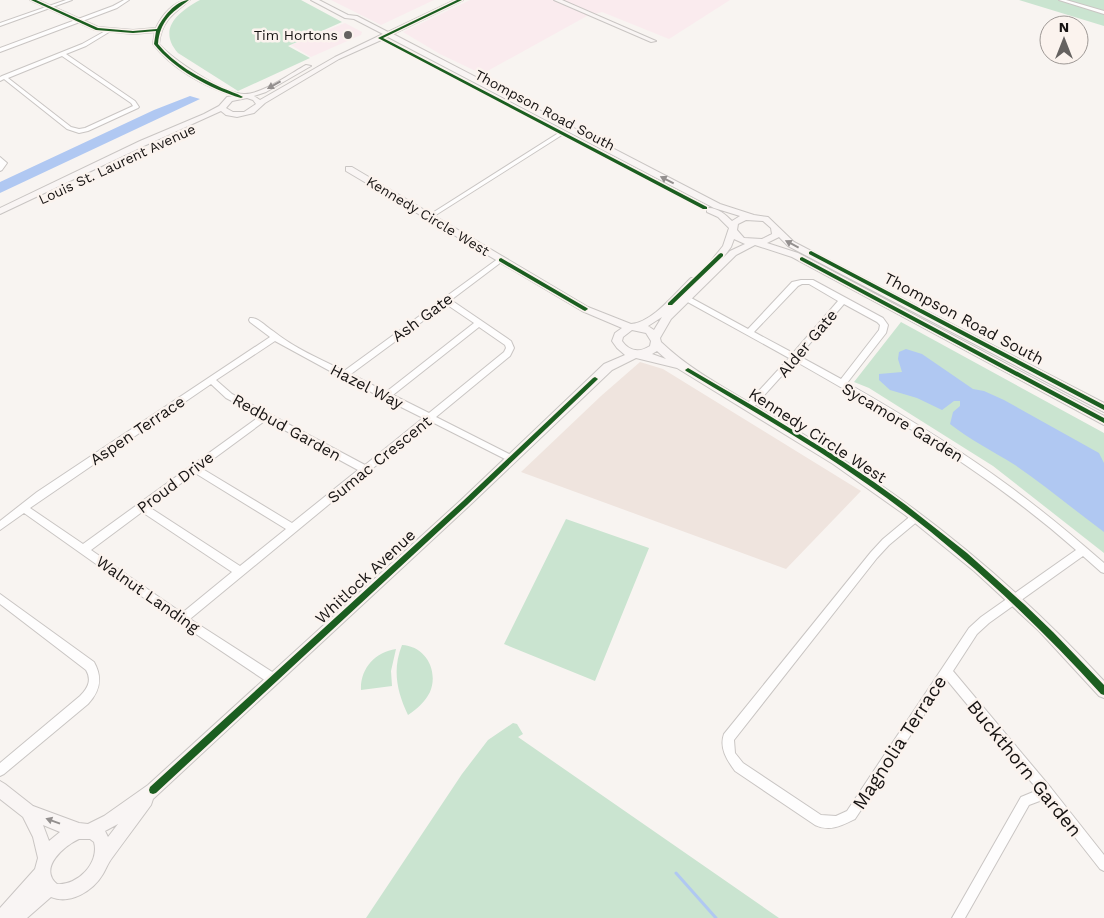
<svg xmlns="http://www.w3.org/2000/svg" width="1104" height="918" viewBox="0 0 1104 918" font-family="'Work Sans',sans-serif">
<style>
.commercial{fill:#faebee}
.built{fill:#efe4de}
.green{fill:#cae4d0}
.water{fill:#b0c8f2}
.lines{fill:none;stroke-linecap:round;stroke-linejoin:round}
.stream{stroke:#b0c8f2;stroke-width:3}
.street-casing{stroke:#c9c5c3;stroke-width:2}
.secondary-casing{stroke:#c9c5c3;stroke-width:2}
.street{fill:#fefdfd;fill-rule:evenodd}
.secondary{fill:#f9f5f4;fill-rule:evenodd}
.cycleway-casing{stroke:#fbf3ee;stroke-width:3}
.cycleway{fill:#1b5e20;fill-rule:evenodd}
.oneway{fill:#938f8e}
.poi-dot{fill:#656260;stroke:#fbf3ee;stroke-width:2}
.labels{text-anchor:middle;stroke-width:5;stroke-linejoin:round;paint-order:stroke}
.far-poi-label{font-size:14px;fill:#161312;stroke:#fbf3ee;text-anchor:end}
.far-street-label{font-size:14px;fill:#161312;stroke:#fbf3ee}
.street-label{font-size:16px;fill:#161312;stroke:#fbf3ee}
.near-street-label{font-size:19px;fill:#161312;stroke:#fbf3ee}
</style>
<rect width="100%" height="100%" fill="#f8f4f1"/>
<path class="commercial" d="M 331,0 L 434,0 L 381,25 Z
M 470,0 L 730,0 L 669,39 L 602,12 L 587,16 L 482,74 L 440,54 L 403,32 Z
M 345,23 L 362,32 L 361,35 L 311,57 L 291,45 Z"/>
<path class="built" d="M 640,362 L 663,369 L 861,491 L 786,569 L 521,472 L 601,396 Z"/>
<path class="green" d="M 200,0 L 301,0 L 342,22 L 288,46 L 310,58 L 238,91 L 178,53 C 157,29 178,12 200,0 Z
M 1019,0 L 1104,0 L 1104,26 Z
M 901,322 L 1104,433 L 1104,553 L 993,466 L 869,388 L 854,382 Z
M 566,519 L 649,548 L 595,681 L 504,644 Z
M 402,645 C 425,646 439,670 430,692 C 425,702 417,709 408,715 C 397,692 392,670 402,645 Z
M 396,649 L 391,671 L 392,686 L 361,690 C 360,669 375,652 396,649 Z
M 513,723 L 517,724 L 523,734 L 518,737 L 779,918 L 366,918 L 462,774 L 488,740 Z"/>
<path class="water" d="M 190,96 L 200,99 L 0,193 L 0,182 L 154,110 Z
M 906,349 L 922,354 L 973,389 L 984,391 L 1004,400 L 1099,453 L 1104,463 L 1104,532 C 1074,510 1046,486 1015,465 C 994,452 969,439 950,424 L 953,412 L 960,406 L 960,401 L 954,401 L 942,410 L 917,398 L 890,390 L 879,380 L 879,374 L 902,372 L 898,359 L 899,352 Z"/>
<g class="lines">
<path class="stream" d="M 676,873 L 716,918"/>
<defs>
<path id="street" d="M 66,0 L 72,0 L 0,26 L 0,23 Z
M 124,0 L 129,0 L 117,8 L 0,52 L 0,48 L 113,6 Z
M 1059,0 L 1066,0 L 1104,11 L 1104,14 Z
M 107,30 L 109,30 L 109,32 L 86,46 L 66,54 L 135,101 L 139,107 L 138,108 L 88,131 L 79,133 L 67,129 L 4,79 L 0,81 L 0,77 L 2,76 L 82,44 ZM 62,56 L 131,103 L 133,106 L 85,128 L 79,129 L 71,127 L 8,78 Z
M 560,132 L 565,133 L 431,218 L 429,219 L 426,217 Z
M 0,157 L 7,163 L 2,170 L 0,171 Z
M 499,258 L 503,258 L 504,260 L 451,300 L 511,341 L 514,348 L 510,356 L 436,417 L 515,457 L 516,459 L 515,461 L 509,461 L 430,421 L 190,619 L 277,675 L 278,679 L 277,683 L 273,684 L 269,683 L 178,622 L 24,513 L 0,530 L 0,521 L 37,492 L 270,337 L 250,322 L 249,320 L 250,318 C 258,317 266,327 273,331 C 294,348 320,359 344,371 ZM 446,304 L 474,323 L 386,392 L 351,374 ZM 479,327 L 505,345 L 506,348 L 504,352 L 429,413 L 393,395 ZM 275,341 L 341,377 L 423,418 L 365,465 L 232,394 L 216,380 ZM 211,384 L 226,398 L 260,416 L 83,544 L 30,508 ZM 266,420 L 358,470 L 292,523 L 201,468 ZM 195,473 L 286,529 L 240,566 L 149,507 ZM 142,512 L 232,572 L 182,613 L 91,550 Z
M 801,280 L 813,280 L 883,318 L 888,325 L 886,333 L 847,383 C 903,415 958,448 1009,486 C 1042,510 1074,537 1104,563 L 1104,573 L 1101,572 L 1083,556 L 989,623 L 977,634 L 953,671 L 1051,788 L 1104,855 L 1104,871 L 1100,869 L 1045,799 L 1029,805 L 965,918 L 952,918 L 1021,797 L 1038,790 L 947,680 L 855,819 C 841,826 830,832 815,825 L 735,771 C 727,760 719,748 724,734 L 871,552 L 883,539 L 913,514 L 916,513 L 919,514 L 921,517 L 919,520 L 889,545 L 877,558 L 734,740 L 735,753 L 743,763 L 821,815 L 836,816 L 847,811 L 969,628 L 981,617 L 1076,550 C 991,475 894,417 795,361 L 752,409 L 746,409 L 745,407 L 746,405 L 789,358 L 675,295 L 679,293 L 682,293 L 748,329 L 792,282 ZM 802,284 L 809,284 L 838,301 L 793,353 L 754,332 L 798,286 ZM 844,304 L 877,322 L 880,325 L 879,330 L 841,379 L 799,356 Z
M 0,594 L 94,662 C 103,678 100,691 88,704 L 4,774 L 0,776 L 0,763 L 80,696 C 88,688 92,680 86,670 L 0,604 Z"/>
<path id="secondary" d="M 30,0 L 38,0 L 98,27 L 133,30 L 156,28 C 162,15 174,0 190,0 C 174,13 161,21 159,44 C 172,59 223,94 244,94 C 261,95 291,73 306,65 L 311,66 L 266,92 L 254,96 L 260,100 L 335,57 L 383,34 L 354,19 L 345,18 L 311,0 L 319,0 L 348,15 L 357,16 L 388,32 L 455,0 L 463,0 L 393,34 L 720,204 L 754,215 L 768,217 L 794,242 L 1104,403 L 1104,412 L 788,246 L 779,237 L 767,243 L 798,253 L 1104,416 L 1104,425 L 792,257 L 755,245 L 736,255 L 671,319 L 660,338 L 661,342 C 687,367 718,384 748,402 C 779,419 809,437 839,457 C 937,520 1025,595 1104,681 L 1104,698 L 1099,696 L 1039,631 L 974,571 L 905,515 L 833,464 L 677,368 L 636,358 L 612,370 L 469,506 L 153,799 L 151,805 C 138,823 125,840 112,858 C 108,863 106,869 103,874 C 93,891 70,905 51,897 L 27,918 L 0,918 L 0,908 L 35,869 L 38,858 L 33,837 L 23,817 L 0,799 L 0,781 L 5,784 L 33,806 L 79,823 L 88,824 L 104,816 L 148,785 L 461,500 L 604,364 L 625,355 L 617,348 L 612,341 L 615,333 L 622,328 L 582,311 L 346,171 L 346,167 L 352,167 L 588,307 L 631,324 C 652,323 676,292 691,278 L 697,278 L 699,280 L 692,287 L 717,263 L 712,263 L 711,261 L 723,246 L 729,228 L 718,217 L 707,212 L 707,208 C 717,207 725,214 732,221 L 740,216 L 714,208 L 388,37 L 339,59 L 265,103 L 254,113 L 237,117 L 226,115 L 221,111 L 146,145 L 0,214 L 0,208 L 140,141 L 204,114 L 219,106 L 227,97 L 234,96 C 205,87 172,69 153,44 L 155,32 L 133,34 L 95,30 ZM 247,98 L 253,100 L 256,104 L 244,112 L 233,112 L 226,108 L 232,101 ZM 746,220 L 763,221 L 771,228 L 772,234 L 762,239 L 744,238 L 737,230 L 738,224 ZM 734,239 L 745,244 L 730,251 L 722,259 L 731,247 ZM 662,317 L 654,330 L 648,326 ZM 632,330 L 646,333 L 651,341 L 650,346 C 639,353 629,351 622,341 L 623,337 ZM 657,351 L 666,359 L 652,354 ZM 118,824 L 108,837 L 105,831 ZM 43,825 L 60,832 L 49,841 ZM 79,839 L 90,839 L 94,842 C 100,863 77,886 57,884 C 38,868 64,846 79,839 Z
M 554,0 L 562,0 L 656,41 L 651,42 Z"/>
</defs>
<use href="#street" class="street-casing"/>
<use href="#secondary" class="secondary-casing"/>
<use href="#street" class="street"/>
<use href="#secondary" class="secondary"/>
<defs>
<path id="cycleway" d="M 31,0 L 36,0 L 98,28 L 133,31 L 157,29 C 163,17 175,1 189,0 C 171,13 160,21 158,44 C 174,64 198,77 222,88 C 229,91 236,93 243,97 L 241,98 C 210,89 174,69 154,44 L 156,31 L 133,33 L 96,30 Z
M 457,0 L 462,0 L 383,38 L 707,207 L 707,209 L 703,209 L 378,38 Z
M 811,251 L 1104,405 L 1104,410 L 809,254 L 809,252 Z
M 721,253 L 723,254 L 723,256 L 672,305 L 668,305 L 668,303 L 719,254 Z
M 802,257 L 1104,418 L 1104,423 L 800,260 L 800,258 Z
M 501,258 L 587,308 L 588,309 L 585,311 L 583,310 L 499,261 L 499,259 Z
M 688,368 L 760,410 L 829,452 L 874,482 L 906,505 L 967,553 L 1025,605 L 1053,632 L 1104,685 L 1104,695 L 1101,694 C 1031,617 955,546 870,486 C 811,444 748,408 686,371 L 685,370 Z
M 595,377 L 598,379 L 597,380 L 467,505 L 156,793 L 153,794 L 150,793 L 149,790 L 150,787 L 463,501 L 593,378 Z"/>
</defs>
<use href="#cycleway" class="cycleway-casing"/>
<use href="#cycleway" class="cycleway"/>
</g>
<defs><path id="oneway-solid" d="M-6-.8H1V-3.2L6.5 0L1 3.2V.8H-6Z" transform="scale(1.25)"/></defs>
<g class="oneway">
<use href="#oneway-solid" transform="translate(274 85) rotate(151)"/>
<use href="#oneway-solid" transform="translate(667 180) rotate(-153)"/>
<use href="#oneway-solid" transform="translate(792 244) rotate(-152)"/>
<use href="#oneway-solid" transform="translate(53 821) rotate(-160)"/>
</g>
<circle class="poi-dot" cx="348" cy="35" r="5"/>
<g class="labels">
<g class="far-poi-label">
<text x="338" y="40">Tim Hortons</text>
</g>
<g class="far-street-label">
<text transform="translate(545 110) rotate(28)" y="5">Thompson Road South</text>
<text transform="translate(117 164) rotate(-25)" y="5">Louis St. Laurent Avenue</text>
<text transform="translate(428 216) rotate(31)" y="5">Kennedy Circle West</text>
</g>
<g class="street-label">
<text transform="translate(422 317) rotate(-36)" y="6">Ash Gate</text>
<text transform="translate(964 318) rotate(28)" y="6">Thompson Road South</text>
<text transform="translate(807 343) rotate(-50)" y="6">Alder Gate</text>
<text transform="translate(367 386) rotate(27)" y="6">Hazel Way</text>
<text transform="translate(903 422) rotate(31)" y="6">Sycamore Garden</text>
<text transform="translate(287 427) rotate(29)" y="6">Redbud Garden</text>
<text transform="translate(137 430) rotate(-34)" y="6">Aspen Terrace</text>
<text transform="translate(818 435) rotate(33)" y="6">Kennedy Circle West</text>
<text transform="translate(379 459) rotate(-39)" y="6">Sumac Crescent</text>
<text transform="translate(175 482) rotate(-37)" y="6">Proud Drive</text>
<text transform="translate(365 576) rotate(-43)" y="6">Whitlock Avenue</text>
<text transform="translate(148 594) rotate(35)" y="6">Walnut Landing</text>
</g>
<g class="near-street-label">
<text transform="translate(899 742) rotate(-57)" y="7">Magnolia Terrace</text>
<text transform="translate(1025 768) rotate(51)" y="7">Buckthorn Garden</text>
</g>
</g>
<g transform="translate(1064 40)"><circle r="24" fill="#fbf3ee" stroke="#9f9996"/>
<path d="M0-4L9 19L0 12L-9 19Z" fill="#656260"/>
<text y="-8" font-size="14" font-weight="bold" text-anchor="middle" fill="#161312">N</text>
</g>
</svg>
